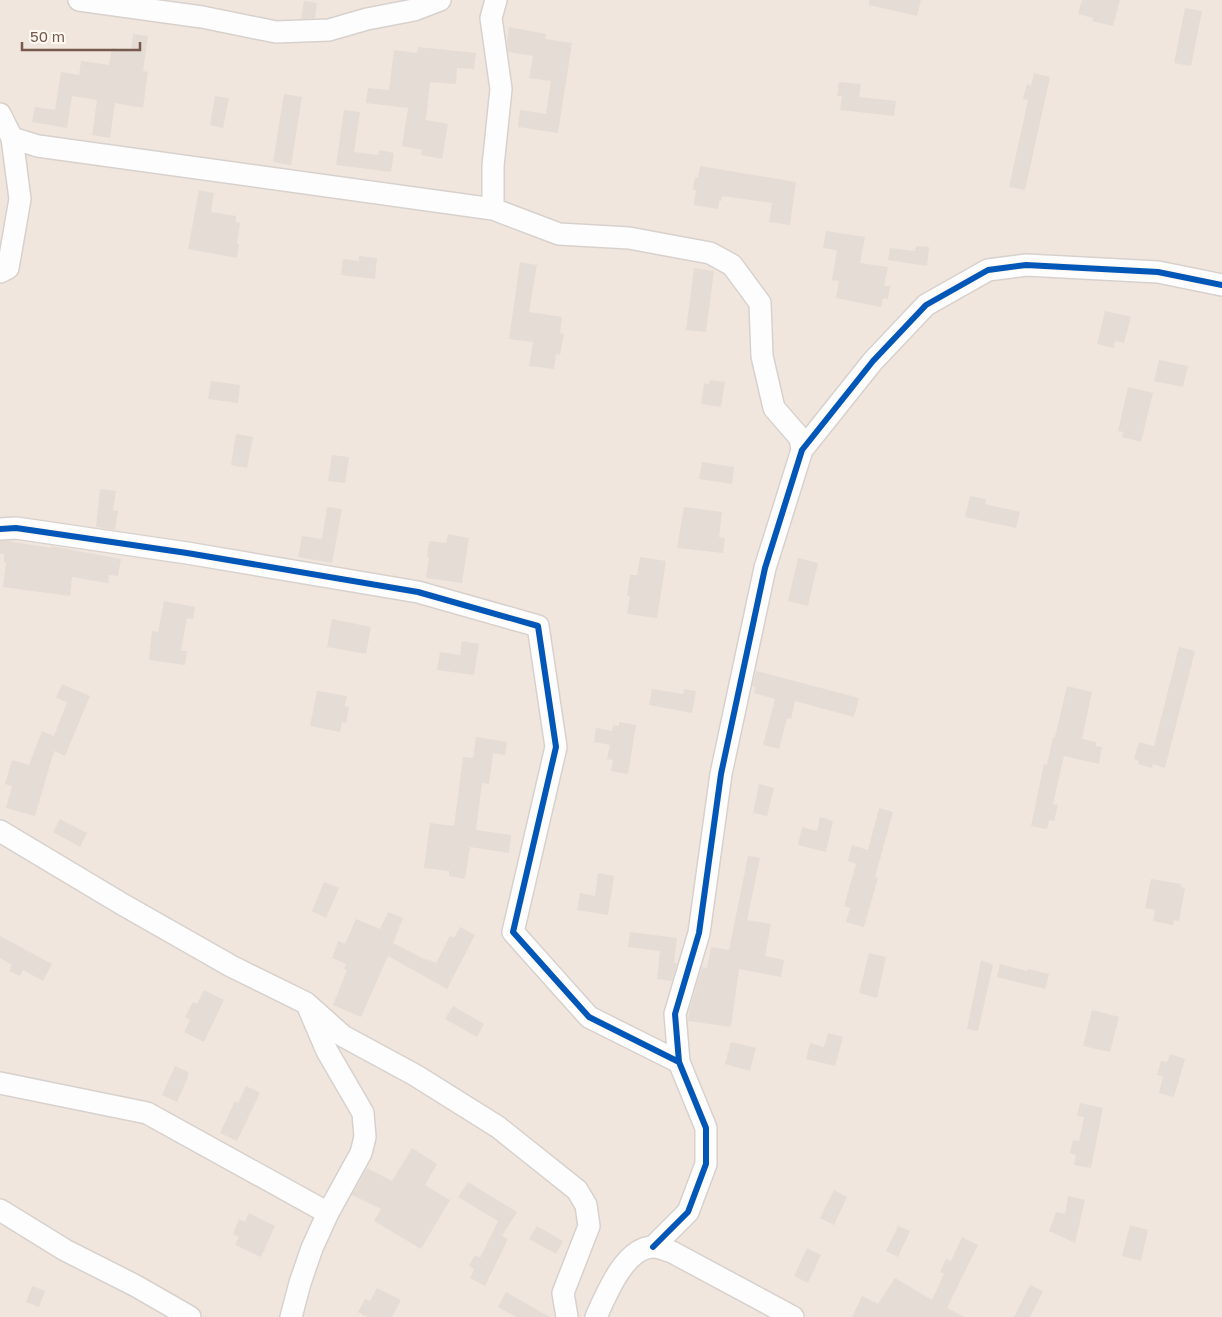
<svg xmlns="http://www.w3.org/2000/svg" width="1222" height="1317" viewBox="0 0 1222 1317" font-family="'Golos Text',sans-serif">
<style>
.residential{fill:#f1e6dd}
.building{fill:#e5dcd6}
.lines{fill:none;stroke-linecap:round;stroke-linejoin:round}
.minor-casing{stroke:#d7d1cd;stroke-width:24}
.minor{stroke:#fefdfd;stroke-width:21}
.cycleway-casing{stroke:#fef9f2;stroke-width:9}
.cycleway{stroke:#0057b8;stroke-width:6}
</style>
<rect width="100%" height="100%" fill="#f8f4ef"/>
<path class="residential" d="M 0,0 L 1222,0 L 1222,1317 L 0,1317 Z"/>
<path class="building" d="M 869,0 L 921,0 L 917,16 L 869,5 Z
M 1082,0 L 1120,0 L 1113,26 L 1092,21 L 1093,18 L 1078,14 Z
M 304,1 L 317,3 L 315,18 L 301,19 Z
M 1185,8 L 1202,11 L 1191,66 L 1174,63 Z
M 509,27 L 546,34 L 545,39 L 572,43 L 558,133 L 518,127 L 520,110 L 546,114 L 551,81 L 529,78 L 533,56 L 508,52 L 507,40 Z
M 133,34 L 148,36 L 143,71 L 148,72 L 143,108 L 115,103 L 110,138 L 92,135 L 97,100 L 72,96 L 67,128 L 32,122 L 35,107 L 55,110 L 61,72 L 79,75 L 81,61 L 109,65 L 112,48 L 131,51 Z
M 418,47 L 476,53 L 474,69 L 457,68 L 456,84 L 430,82 L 426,120 L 448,124 L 442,159 L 421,155 L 422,150 L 402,146 L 408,108 L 366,103 L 368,88 L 389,90 L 394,50 L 417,53 Z
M 1034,73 L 1050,77 L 1025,190 L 1009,187 L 1028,100 L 1023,99 L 1027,84 L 1031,86 Z
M 839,82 L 861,84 L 859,97 L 896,101 L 894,116 L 840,110 L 842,96 L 837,96 Z
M 284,94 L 302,97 L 291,165 L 273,162 Z
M 215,96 L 229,98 L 223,128 L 210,125 Z
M 344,110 L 360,112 L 354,152 L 379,155 L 379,150 L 394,153 L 391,172 L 336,165 Z
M 700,166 L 796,182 L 790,225 L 769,222 L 772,203 L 722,196 L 721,201 L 719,201 L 718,209 L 694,205 L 696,190 L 693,190 L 695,177 L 698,178 Z
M 199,190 L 214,193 L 211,212 L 236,216 L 236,222 L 240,223 L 237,244 L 239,244 L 237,258 L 188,249 Z
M 826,231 L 865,237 L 860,263 L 888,267 L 884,286 L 890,286 L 888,299 L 883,298 L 881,307 L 836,298 L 839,281 L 832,280 L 837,250 L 823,248 Z
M 916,246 L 929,247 L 927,266 L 888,260 L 890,248 L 915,251 Z
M 359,256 L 377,258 L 375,279 L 341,275 L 343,259 L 359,261 Z
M 520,262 L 537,265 L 529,312 L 562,317 L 560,333 L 564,334 L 560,355 L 556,354 L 554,369 L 529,366 L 533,342 L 509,339 Z
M 694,268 L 714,271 L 706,332 L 686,330 Z
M 1105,311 L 1131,317 L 1124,343 L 1115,341 L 1114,348 L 1097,344 Z
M 1159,360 L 1188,366 L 1183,387 L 1154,381 Z
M 710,380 L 725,382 L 721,407 L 701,404 L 704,383 L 709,384 Z
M 211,381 L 240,385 L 238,403 L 208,399 Z
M 1128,387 L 1153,393 L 1141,442 L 1122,437 L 1123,432 L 1118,431 Z
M 236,434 L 253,437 L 247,468 L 231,465 Z
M 332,455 L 349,457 L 345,483 L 328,481 Z
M 702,462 L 734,467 L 732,484 L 699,479 Z
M 100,489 L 116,491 L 113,510 L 118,511 L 115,530 L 96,527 Z
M 970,496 L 986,499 L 985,504 L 1020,512 L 1016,528 L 965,517 Z
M 327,507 L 342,509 L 332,563 L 298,557 L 302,536 L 322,539 Z
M 684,507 L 722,512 L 719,537 L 725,538 L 723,553 L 677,548 Z
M 448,534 L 469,538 L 462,583 L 426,578 L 429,557 L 427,557 L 429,541 L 446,543 Z
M 0,541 L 8,541 L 51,548 L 51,546 L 121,559 L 118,576 L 109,575 L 108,583 L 72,577 L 70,596 L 3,587 L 6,562 L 4,562 L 4,554 L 0,554 Z
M 640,557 L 666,561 L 657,618 L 627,614 L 630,596 L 627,596 L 630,575 L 637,575 Z
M 798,558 L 818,563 L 808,606 L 788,601 Z
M 164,601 L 195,607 L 193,619 L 187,618 L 181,651 L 187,651 L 185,665 L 149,660 L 152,631 L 158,632 Z
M 332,619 L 371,627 L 366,654 L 327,647 Z
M 462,641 L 479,644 L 474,675 L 437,670 L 440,652 L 460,655 Z
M 1179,647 L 1195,651 L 1165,768 L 1153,764 L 1152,768 L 1138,764 L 1139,761 L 1134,759 L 1139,742 L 1154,746 Z
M 756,671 L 859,698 L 854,717 L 795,701 L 791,719 L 787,718 L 779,749 L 763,745 L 775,699 L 754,693 L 756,687 L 752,686 Z
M 62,684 L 90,696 L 65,756 L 54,751 L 35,816 L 6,808 L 12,786 L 5,784 L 12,760 L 29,765 L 42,731 L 54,736 L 67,702 L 56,698 Z
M 1067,686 L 1092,692 L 1082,739 L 1096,742 L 1096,746 L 1102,747 L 1099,764 L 1064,756 L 1053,804 L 1058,805 L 1054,821 L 1049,820 L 1047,829 L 1031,826 L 1044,764 L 1047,765 L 1053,737 L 1055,737 Z
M 652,689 L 683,694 L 684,689 L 696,691 L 692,713 L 649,705 Z
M 317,691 L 347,696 L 345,706 L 349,707 L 346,723 L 342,722 L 340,732 L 310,726 Z
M 619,722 L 636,725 L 628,774 L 611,771 L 613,760 L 607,759 L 610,745 L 594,742 L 596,728 L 612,731 L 613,725 L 619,726 Z
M 476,737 L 507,742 L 505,755 L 493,753 L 489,784 L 482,783 L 476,830 L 511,835 L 509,853 L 470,847 L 465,879 L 449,876 L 449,871 L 424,868 L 430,823 L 454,826 L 463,757 L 473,758 Z
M 759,784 L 774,788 L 767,816 L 753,813 Z
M 879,808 L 893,812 L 875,877 L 878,878 L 864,927 L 846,922 L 850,908 L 844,906 L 856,864 L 848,861 L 852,845 L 868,850 Z
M 820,817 L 833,821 L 826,852 L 798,845 L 802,827 L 817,831 Z
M 60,819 L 87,833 L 80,847 L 53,832 Z
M 748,856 L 760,858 L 747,920 L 771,924 L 765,956 L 784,960 L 781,977 L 739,969 L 731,1027 L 688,1021 L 690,1007 L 702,967 L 707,968 L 711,947 L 729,950 Z
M 598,873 L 614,876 L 608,915 L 577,910 L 580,893 L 595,896 Z
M 1151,879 L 1181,884 L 1181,887 L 1185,888 L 1179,921 L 1174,920 L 1173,925 L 1153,921 L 1155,910 L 1145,908 Z
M 324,882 L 339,888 L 326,918 L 312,911 Z
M 388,912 L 403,918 L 393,943 L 426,960 L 427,959 L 436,963 L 450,936 L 454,938 L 460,927 L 475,935 L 447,989 L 388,956 L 361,1017 L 333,1005 L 347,970 L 344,969 L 346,964 L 332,958 L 338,941 L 345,944 L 356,919 L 380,929 Z
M 630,932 L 677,938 L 674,963 L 677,963 L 672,981 L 657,979 L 660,951 L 628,947 Z
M 0,936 L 52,964 L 43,981 L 23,970 L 20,976 L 9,971 L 12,965 L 0,958 Z
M 869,953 L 886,957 L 877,998 L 859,993 Z
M 981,960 L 993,965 L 978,1031 L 967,1029 Z
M 1000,964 L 1027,971 L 1028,969 L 1049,974 L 1045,989 L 997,977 Z
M 204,990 L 224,1000 L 204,1042 L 184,1032 L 190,1020 L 185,1017 L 193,1002 L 197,1004 Z
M 453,1006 L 484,1024 L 477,1037 L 445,1019 Z
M 1092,1010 L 1119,1017 L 1110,1052 L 1083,1046 Z
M 828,1033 L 843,1037 L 835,1066 L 806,1059 L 810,1043 L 824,1047 Z
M 731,1042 L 756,1048 L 750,1071 L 725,1064 Z
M 1170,1054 L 1185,1059 L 1174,1097 L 1159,1093 L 1163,1076 L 1157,1075 L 1161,1061 L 1167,1062 Z
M 175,1066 L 188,1072 L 188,1077 L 177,1102 L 162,1095 Z
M 246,1086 L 260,1093 L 237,1141 L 220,1133 L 235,1101 L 238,1103 Z
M 1080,1103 L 1103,1108 L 1091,1168 L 1074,1165 L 1076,1155 L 1070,1153 L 1073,1140 L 1079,1141 L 1084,1117 L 1077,1116 Z
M 412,1148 L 437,1164 L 425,1185 L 450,1200 L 421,1249 L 374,1221 L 381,1209 L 352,1195 L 367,1168 L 392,1181 Z
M 468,1182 L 517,1212 L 502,1236 L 508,1239 L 485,1286 L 470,1278 L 474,1269 L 469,1266 L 475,1255 L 480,1258 L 498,1221 L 458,1197 Z
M 834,1190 L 847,1197 L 834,1225 L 820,1218 Z
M 1068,1196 L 1085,1200 L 1075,1243 L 1049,1231 L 1056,1212 L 1065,1214 Z
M 249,1213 L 275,1226 L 261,1257 L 235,1245 L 239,1237 L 233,1234 L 239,1219 L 245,1222 Z
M 1130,1225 L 1148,1230 L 1141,1261 L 1122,1256 Z
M 537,1226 L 563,1241 L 556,1254 L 529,1239 Z
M 898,1226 L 910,1231 L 898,1257 L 886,1251 Z
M 962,1237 L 978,1245 L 947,1308 L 964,1317 L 852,1317 L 862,1296 L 878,1304 L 895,1278 L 932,1300 L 944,1274 L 940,1272 L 946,1259 L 951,1261 Z
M 807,1248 L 821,1255 L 808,1283 L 794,1276 Z
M 1030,1285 L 1043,1291 L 1030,1317 L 1014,1317 Z
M 32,1286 L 45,1291 L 39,1307 L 26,1302 Z
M 377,1288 L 401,1300 L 392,1317 L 367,1317 L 358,1312 L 365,1299 L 370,1301 Z
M 506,1292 L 550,1317 L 516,1317 L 498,1307 Z"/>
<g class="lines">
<defs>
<path id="minor" d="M 79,0 L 202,17 L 276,32 L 329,30 L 367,19 L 414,10 L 440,0
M 0,114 L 12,138 L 38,146 L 493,209 L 559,234 L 629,238 L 710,253 L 732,265 L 760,303 L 762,356 L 774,408 L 800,438 L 802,450
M 493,209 L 493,166 L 501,89 L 491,18 L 496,0
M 0,272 L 8,268 L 20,199 L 12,138
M 0,529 L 16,528 L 187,553 L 418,592 L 538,626 L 556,747 L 513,932 L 589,1017 L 679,1062
M 0,831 L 122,904 L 231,966 L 306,1003 L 343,1036 L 415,1075 L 498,1127 L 577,1190 L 586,1205 L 589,1226 L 563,1293 L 567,1317
M 0,1083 L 147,1113 L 328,1213
M 0,1210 L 65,1250 L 136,1286 L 190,1317
M 653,1247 L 688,1212 L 706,1164 L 706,1128 L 679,1062 L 675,1014 L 699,933 L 721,774 L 765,568 L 802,450 L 873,361 L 926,305 L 988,270 L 1026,265 L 1158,272 L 1222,285
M 291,1317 L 300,1283 L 312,1248 L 328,1213 L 361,1153 L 365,1137 L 363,1113 L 327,1051 L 309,1009
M 596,1317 C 606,1295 625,1247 653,1247 C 659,1247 666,1250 672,1252 L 793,1317"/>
</defs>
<use href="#minor" class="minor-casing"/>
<use href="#minor" class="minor"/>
<defs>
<path id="cycleway" d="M 0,529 L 16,528 L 187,553 L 418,592 L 538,626 L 556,747 L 513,932 L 589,1017 L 679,1062
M 653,1247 L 688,1212 L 706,1164 L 706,1128 L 679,1062 L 675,1014 L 699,933 L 721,774 L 765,568 L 802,450 L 873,361 L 926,305 L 988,270 L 1026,265 L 1158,272 L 1222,285"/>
</defs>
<use href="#cycleway" class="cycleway-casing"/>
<use href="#cycleway" class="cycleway"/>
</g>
<path d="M22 42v8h118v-8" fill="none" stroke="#775a4e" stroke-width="2.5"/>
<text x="30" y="42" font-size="15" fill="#775a4e" stroke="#fef9f2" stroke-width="4" paint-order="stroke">50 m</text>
</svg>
